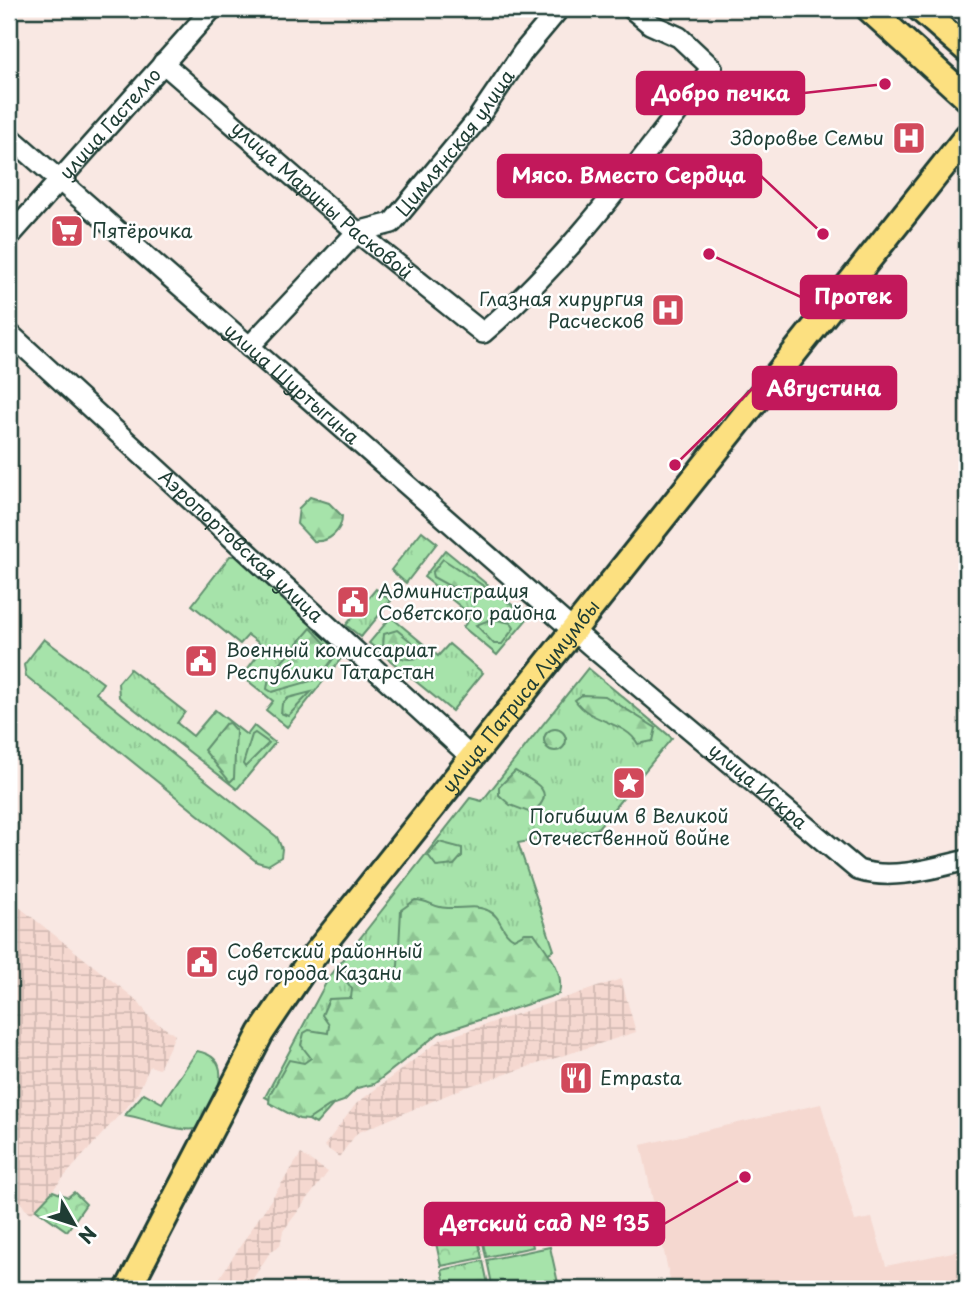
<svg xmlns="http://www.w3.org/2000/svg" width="976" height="1298" viewBox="0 0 976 1298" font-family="'Playpen Sans',sans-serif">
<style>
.built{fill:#f5d8d0}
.industrial{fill:url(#industrial-grid)}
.grass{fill:url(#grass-tufts);stroke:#62906f;stroke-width:2}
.forest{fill:url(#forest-firs);stroke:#62906f;stroke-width:2}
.park{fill:url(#park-crowns);stroke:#62906f;stroke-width:2}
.garden{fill:#a6e3aa;stroke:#62906f;stroke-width:2}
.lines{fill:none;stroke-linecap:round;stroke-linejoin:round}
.minor-casing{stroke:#1f3d34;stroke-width:24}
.major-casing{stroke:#1f3d34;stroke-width:30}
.minor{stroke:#fff;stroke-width:19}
.major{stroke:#fce080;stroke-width:24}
.tram{stroke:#1f3d34;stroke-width:2}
.labels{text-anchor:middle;stroke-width:5;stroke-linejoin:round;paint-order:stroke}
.street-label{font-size:19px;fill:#1f3d34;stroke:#fff}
.poi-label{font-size:19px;fill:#1f3d34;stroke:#fff;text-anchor:start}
.leader{fill:none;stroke:#c2185b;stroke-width:2.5}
.callout-dot{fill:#c2185b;stroke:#fff;stroke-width:2.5}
.callout{fill:#c2185b;stroke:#c2185b;stroke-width:2.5}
.callout-label{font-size:21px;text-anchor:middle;font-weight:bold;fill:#fff}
</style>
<defs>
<pattern id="industrial-grid" width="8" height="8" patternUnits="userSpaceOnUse" patternTransform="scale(1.75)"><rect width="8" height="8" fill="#f5d8d0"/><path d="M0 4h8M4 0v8" fill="none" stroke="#d2bab3"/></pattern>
<pattern id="grass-tufts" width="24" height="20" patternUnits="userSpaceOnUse" patternTransform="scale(1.75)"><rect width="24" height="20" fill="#a6e3aa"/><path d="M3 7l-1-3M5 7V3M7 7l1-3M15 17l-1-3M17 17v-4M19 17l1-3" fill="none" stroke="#8ec493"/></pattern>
<pattern id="forest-firs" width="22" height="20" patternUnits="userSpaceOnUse" patternTransform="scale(1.75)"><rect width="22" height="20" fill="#a6e3aa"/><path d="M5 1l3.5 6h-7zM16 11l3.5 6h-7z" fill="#8ec493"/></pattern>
<pattern id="park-crowns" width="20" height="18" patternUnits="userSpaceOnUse" patternTransform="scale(1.75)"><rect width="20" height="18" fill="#a6e3aa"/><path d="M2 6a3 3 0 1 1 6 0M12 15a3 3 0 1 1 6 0" fill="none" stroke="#8ec493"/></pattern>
</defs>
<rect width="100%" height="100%" fill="#f9e8e3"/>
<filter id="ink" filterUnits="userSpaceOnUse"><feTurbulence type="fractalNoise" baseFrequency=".0143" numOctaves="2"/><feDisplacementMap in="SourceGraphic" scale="14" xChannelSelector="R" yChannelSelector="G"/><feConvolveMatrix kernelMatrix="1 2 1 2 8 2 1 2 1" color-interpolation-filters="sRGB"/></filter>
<g filter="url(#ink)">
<path class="built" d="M 821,1104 L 855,1221 L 872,1218 L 886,1266 L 967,1249 L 967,1289 L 672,1289 L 641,1145 Z"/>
<path class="industrial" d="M 9,899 L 139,1002 L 150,1018 L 175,1035 L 159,1069 L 150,1066 L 137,1095 L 32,1213 L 25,1209 L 9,1183 Z
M 621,979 L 636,1032 L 466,1087 L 357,1133 L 339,1157 L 324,1146 L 356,1104 L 440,1040 Z
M 301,1154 L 328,1172 L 283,1231 L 280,1246 L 271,1251 L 246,1289 L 212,1289 Z"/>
<path class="grass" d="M 422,531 L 437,543 L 406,583 L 391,570 Z
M 445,550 L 528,618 L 497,655 L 463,627 L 472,616 L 424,577 Z
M 230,556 L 241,556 L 343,656 L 287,727 L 266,710 L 273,701 L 242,676 L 264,647 L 248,635 L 240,644 L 192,605 Z
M 376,589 L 391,601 L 361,637 L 346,625 Z
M 391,617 L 438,656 L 449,644 L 483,673 L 452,711 L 369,643 Z
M 44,639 L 103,683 L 96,693 L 277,837 L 282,849 L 281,857 L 268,865 L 257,862 L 26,676 L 24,665 Z
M 588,668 L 672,738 L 597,829 L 518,843 L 554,950 L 391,1040 L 316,1124 L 265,1097 L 328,979 L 470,798 L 482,801 Z
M 130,669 L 185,712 L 177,723 L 193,736 L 215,710 L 247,735 L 254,726 L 275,743 L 237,789 L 119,697 L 118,683 Z
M 197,1051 C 242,1060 210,1104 198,1128 C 185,1135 142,1117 125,1115 L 144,1093 L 162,1103 Z"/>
<path class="forest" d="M 310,497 L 329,503 L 342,516 C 342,531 329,543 313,541 L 297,524 L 299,508 Z
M 443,559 L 485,587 L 488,594 L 473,599 L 433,577 L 432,573 Z
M 492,619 L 511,623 L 514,628 L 502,644 L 494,644 L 476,625 Z
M 311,628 L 336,655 L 318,679 L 272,692 L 267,689 L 269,677 Z
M 397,630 L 421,650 L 420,657 C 407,662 393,657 383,647 L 384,634 Z
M 311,692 L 288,716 L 281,713 L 282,704 L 288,698 Z
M 582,695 L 605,696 L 656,728 L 653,741 L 638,744 C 624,720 591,724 575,700 Z
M 229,723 L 236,731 L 234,778 L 230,782 L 204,750 L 225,724 Z
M544 740a11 11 0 1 1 22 0a11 11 0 1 1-22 0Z
M 255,733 L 269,743 L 245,767 L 243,764 L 252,735 Z
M 515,771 C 534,781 560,793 531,813 L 510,805 L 499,795 L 499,787 Z
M 439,842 L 462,848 L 462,856 L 454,865 L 437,867 L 428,855 Z
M 415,900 C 427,900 430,905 440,907 C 455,911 476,903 489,911 C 502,917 501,933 514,939 L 525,933 L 534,933 C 547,952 565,970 559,994 L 439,1033 L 374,1084 L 357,1088 L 344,1101 L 329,1106 L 308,1120 L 299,1119 L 269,1103 L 270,1094 L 289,1060 L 304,1063 L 311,1058 L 301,1045 L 304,1033 L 309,1030 L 328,1033 L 329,1025 L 322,1015 L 329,999 L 351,998 L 352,989 L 344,978 L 346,970 C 362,966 368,981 393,975 L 398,966 L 401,910 Z"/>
<path class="park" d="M 53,1191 L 68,1197 L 74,1192 L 86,1204 L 67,1231 L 36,1209 Z
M 528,1223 L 533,1247 L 486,1257 L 481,1233 Z
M 477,1234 L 482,1258 L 441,1266 L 436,1243 Z
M 483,1261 L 489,1289 L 446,1289 L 442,1270 Z"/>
<path class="garden" d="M 550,1247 L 558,1283 L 528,1289 L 493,1289 L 487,1260 Z"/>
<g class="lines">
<defs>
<g id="minor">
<path id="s1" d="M 163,63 L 357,232 L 483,333 C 572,257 640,159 712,68 L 679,37 L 650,24 L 632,9"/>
<path id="s2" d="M 9,136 L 591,646 L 858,870 C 893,881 933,868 967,860"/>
<path id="s3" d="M 9,237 L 212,9"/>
<path id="s4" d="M 9,333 L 473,759"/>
<path id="s5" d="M 249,347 L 357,232 L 392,223 L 476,121 L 523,52 L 559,9"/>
</g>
<g id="major">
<path d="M 869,9 L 967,98"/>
<path d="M 920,9 L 967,50"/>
<path id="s6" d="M 128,1289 L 261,1033 L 309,962 L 967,136"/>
</g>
</defs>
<use href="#minor" class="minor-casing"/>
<use href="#major" class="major-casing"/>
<use href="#minor" class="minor"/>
<use href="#major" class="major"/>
<path class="tram" d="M 889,9 L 967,79"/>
</g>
</g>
<defs>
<symbol id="hospital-square" viewBox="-11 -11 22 22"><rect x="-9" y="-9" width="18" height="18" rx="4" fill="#d1495b" stroke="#fff"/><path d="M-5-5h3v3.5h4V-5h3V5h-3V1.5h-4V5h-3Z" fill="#fff"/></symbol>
<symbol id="supermarket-square" viewBox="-11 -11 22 22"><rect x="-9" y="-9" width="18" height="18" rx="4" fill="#d1495b" stroke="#fff"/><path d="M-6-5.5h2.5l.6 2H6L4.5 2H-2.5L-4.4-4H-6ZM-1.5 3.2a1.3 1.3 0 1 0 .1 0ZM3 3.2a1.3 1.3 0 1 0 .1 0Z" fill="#fff"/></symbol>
<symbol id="civic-square" viewBox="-11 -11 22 22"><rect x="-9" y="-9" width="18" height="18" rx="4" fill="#d1495b" stroke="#fff"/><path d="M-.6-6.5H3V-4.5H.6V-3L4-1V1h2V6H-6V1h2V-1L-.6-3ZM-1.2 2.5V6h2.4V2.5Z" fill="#fff"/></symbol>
<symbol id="sight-square" viewBox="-11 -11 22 22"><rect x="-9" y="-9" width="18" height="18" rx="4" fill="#d1495b" stroke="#fff"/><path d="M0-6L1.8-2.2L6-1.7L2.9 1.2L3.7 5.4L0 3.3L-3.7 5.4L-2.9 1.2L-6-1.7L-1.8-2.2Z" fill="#fff"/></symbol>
<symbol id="restaurant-square" viewBox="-11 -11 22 22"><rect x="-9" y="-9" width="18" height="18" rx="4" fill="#d1495b" stroke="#fff"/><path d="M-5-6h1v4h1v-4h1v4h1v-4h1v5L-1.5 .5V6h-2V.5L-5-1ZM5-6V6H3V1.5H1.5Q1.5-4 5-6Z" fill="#fff"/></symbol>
</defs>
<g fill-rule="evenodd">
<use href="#hospital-square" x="890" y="119" width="38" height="38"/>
<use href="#supermarket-square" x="48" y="212" width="38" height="38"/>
<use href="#hospital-square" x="649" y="291" width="38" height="38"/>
<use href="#civic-square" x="334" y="583" width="38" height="38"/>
<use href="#civic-square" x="182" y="642" width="38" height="38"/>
<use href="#sight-square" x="610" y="764" width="38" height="38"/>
<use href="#civic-square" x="183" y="943" width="38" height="38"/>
<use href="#restaurant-square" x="557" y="1059" width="38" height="38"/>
</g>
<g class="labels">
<g class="street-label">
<text dy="7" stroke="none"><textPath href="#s3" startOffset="152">улица Гастелло</textPath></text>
<text dy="7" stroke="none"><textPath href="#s5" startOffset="296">Цимлянская улица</textPath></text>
<text dy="7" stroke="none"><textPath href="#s1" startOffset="210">улица Марины Расковой</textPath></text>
<text dy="7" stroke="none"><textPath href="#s2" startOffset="376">улица Шуртыгина</textPath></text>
<text dy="7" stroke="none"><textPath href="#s4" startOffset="315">Аэропортовская улица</textPath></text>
<text dy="7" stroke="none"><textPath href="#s6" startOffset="714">улица Патриса Лумумбы</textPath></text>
<text dy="7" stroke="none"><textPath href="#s2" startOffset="992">улица Искра</textPath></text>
</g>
<g class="poi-label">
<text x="884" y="145" text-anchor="end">Здоровье Семьи</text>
<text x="92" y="238">Пятёрочка</text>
<text x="644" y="306" text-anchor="end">Глазная хирургия<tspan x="644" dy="22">Расческов</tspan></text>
<text x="378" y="598">Администрация<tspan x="378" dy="22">Советского района</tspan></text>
<text x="226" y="657">Военный комиссариат<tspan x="226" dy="22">Республики Татарстан</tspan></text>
<text x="629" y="823" text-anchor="middle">Погибшим в Великой<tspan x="629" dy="22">Отечественной войне</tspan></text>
<text x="227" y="958">Советский районный<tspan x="227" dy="22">суд города Казани</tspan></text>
<text x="600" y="1085">Empasta</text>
</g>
</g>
<path class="leader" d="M885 84L804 93M823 234L761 176M709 254L801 297M675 465L753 388M745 1177L664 1224"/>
<g class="callout-dot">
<circle cx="885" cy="84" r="7"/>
<circle cx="823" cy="234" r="7"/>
<circle cx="709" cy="254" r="7"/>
<circle cx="675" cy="465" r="7"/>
<circle cx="745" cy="1177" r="7"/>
</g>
<g class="callout">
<rect x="637" y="72" width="167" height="42" rx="7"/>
<rect x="498" y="155" width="263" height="42" rx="7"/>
<rect x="801" y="276" width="105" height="42" rx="7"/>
<rect x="753" y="367" width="143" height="42" rx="7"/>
<rect x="425" y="1203" width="239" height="42" rx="7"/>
</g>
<g class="callout-label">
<text x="721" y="101">Добро печка</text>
<text x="629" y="183">Мясо. Вместо Сердца</text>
<text x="853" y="304">Протек</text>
<text x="824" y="396">Августина</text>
<text x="545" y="1231">Детский сад № 135</text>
</g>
<rect width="976" height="1298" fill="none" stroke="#fff" stroke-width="35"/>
<rect x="18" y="18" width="941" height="1263" fill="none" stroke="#1f3d34" stroke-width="2.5" filter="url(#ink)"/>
<g transform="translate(74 1224) rotate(129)" stroke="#ffffff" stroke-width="5" paint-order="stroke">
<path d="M0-5L12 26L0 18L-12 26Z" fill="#1f3d34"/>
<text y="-10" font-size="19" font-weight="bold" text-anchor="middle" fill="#1f3d34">N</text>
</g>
</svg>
